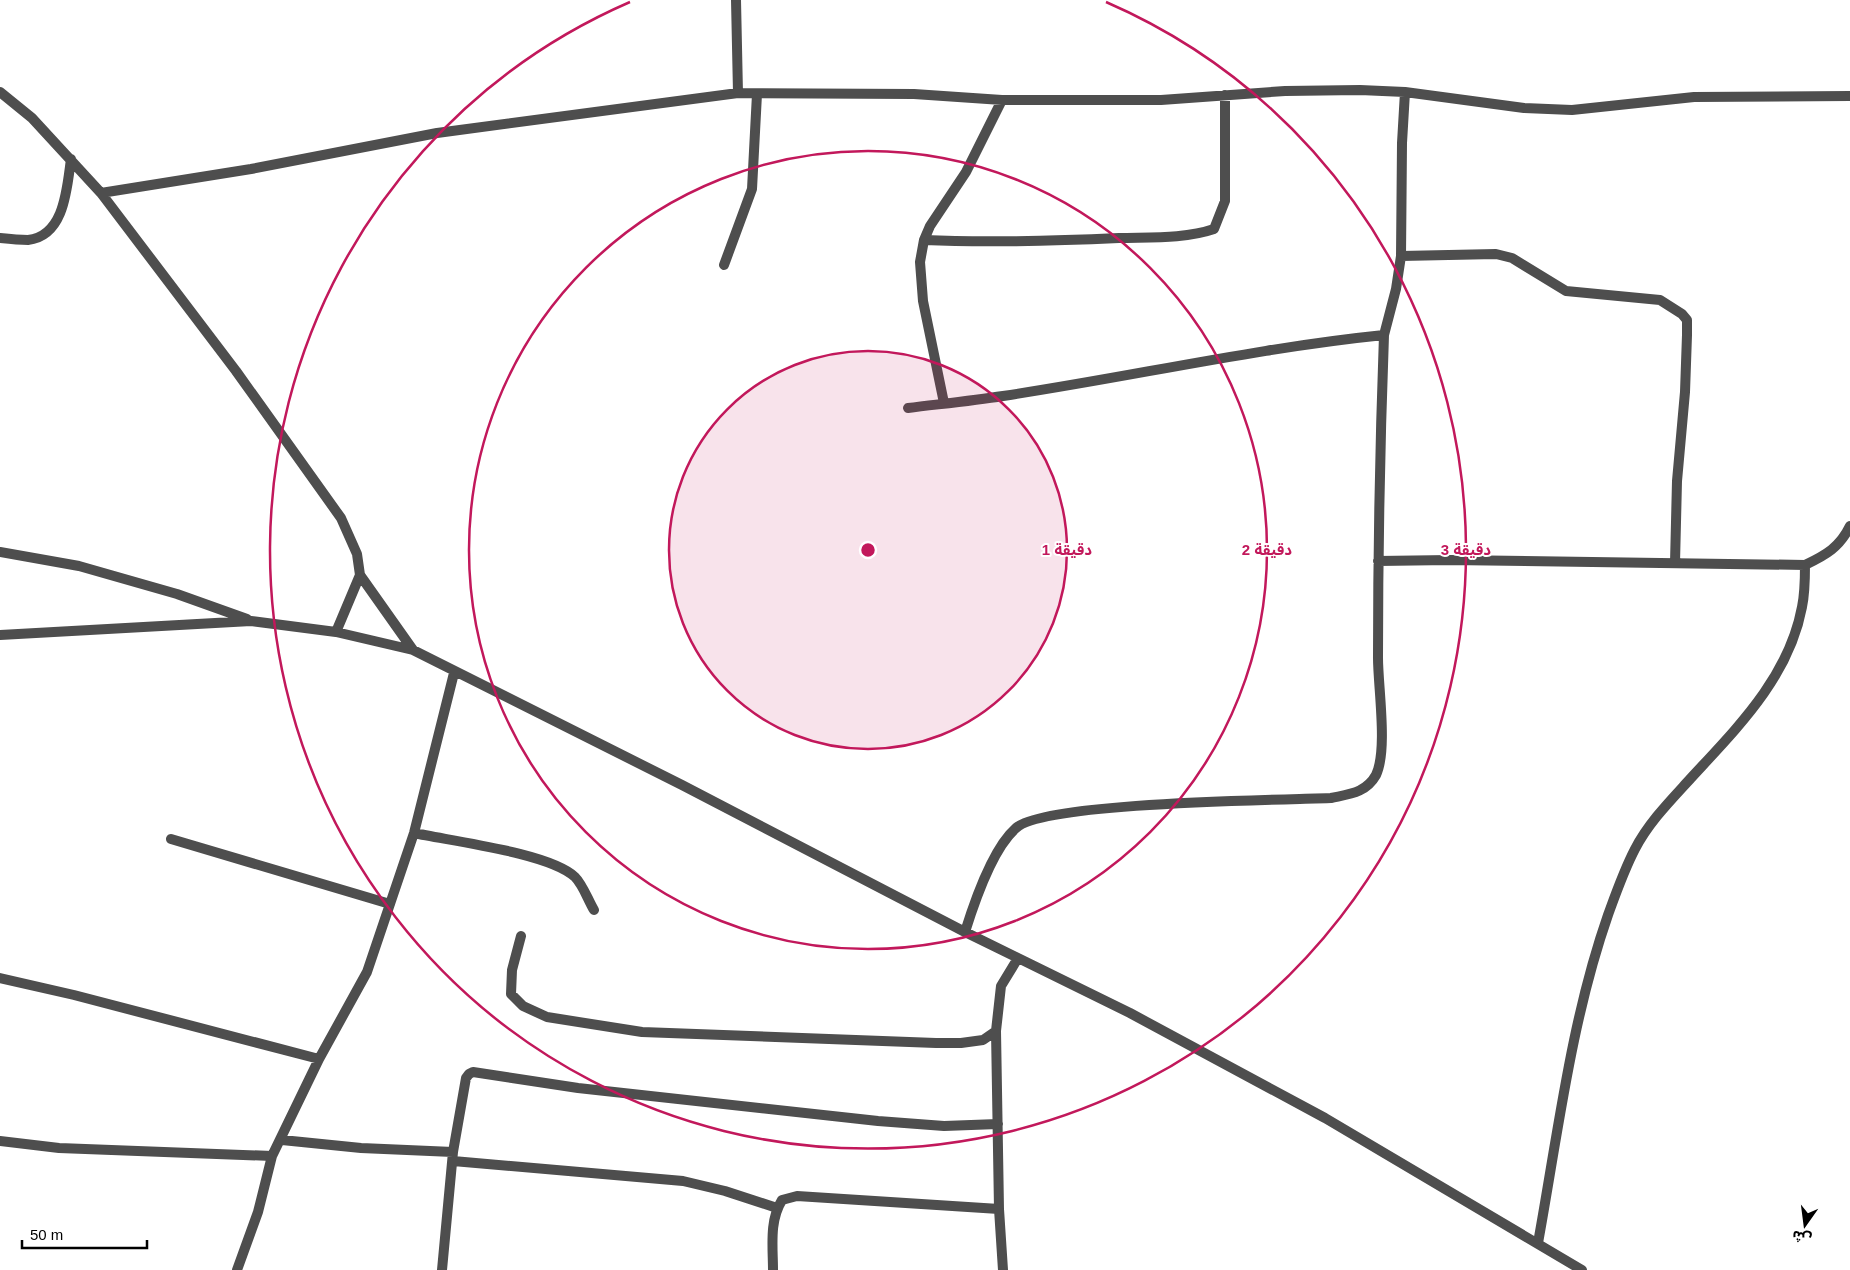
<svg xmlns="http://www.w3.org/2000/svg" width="1850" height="1270" viewBox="0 0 1850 1270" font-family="Arial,'Noto Sans Arabic',sans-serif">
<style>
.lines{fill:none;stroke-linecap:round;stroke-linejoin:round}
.street{stroke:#4e4e4e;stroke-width:10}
.ring{fill:none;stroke:#c2185b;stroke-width:2.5}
.centre{fill:#c2185b;stroke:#fff;stroke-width:2.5}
.ring-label{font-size:15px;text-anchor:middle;font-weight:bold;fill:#c2185b;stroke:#fff;stroke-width:4;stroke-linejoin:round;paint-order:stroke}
</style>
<rect width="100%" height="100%" fill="#fff"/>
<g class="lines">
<path class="street" d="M 736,0 L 738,93
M 0,92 L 32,118 L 101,193 L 236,371 L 341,518 L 357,554 L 360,575 L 336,632
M 101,193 L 251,169 L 437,133 L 738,93 L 914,94 L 1002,100 L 1161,100 L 1285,91 L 1360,90 L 1405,92 L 1524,108 L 1572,110 L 1694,97 L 1850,96
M 0,238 C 9,239 19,240 28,240 C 65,236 67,187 71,159
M 924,240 C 990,243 1054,241 1119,238 C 1149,237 1185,239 1214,229 L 1225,201 L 1225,95
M 1401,256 L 1496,254 L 1512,258 L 1566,291 L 1660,300 L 1682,314 L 1687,320 L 1687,335 L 1685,392 L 1677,481 L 1675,563
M 724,265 L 752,189 L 757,94
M 944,403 L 923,301 L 920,262 L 924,240 L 930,226 L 966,172 L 1002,100
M 908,408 C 940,404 971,401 1003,396 C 1130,377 1256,348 1384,335 L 1396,289 L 1401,256 L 1402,143 L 1405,92
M 0,552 L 79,566 L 177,594 L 247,619
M 1378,561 L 1450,560 L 1805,565 C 1805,579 1805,593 1802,607 C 1789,677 1738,727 1691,778 C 1671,800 1649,822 1635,849 C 1624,870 1616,893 1608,915 C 1571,1021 1558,1133 1538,1243
M 1805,565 C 1826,555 1840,547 1850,526
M 360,575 L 413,650
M 0,635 L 251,621 L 336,632 L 413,650 L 682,785 L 965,932 L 1130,1013 L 1325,1118 L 1582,1270
M 414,833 C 451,841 550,853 575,877 C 583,885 588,900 594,910
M 171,839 L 390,904
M 965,932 C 974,903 993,848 1016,828 C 1044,802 1280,800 1331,798 C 1349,794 1366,793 1376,775 C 1388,750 1378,687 1378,658 C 1378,550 1380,443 1384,335
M 521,936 L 512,970 L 511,994 L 523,1006 L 547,1017 L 642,1032 L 936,1043 L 961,1043 L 983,1040 L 996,1031
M 0,978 L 74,995 L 319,1059
M 282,1140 L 361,1148 L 453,1152
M 0,1141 L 59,1148 L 272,1156
M 453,1161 L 683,1181 L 725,1191 L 777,1208
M 237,1270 L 258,1212 L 272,1156 L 319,1059 L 367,972 L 414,833 L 454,673
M 442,1270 L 453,1152 L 466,1078 L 469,1074 L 473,1072 L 578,1088 L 878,1121 L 944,1126 L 998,1124
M 773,1270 C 773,1247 769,1221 782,1200 L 797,1196 L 999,1209
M 1003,1270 L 999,1209 L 996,1031 L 1001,986 L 1018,958"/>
</g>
<circle cx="868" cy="550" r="199" fill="#c2185b" fill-opacity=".12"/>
<g class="ring">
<circle cx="868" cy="550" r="199"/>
<circle cx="868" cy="550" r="399"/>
<path d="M1106 2A598 598 0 1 1 630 2"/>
</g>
<circle cx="868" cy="550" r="8" class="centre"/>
<g class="ring-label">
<text x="1067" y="555">1 دقيقة</text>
<text x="1267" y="555">2 دقيقة</text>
<text x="1466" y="555">3 دقيقة</text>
</g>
<g transform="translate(1805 1225) rotate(194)" stroke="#ffffff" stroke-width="4" paint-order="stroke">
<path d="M0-4L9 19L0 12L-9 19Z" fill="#000000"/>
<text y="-8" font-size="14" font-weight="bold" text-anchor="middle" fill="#000000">ش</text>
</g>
<path d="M22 1240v8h125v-8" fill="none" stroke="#000000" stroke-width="2.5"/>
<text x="30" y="1240" font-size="15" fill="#000000" stroke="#ffffff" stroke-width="4" paint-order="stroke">50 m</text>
</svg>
